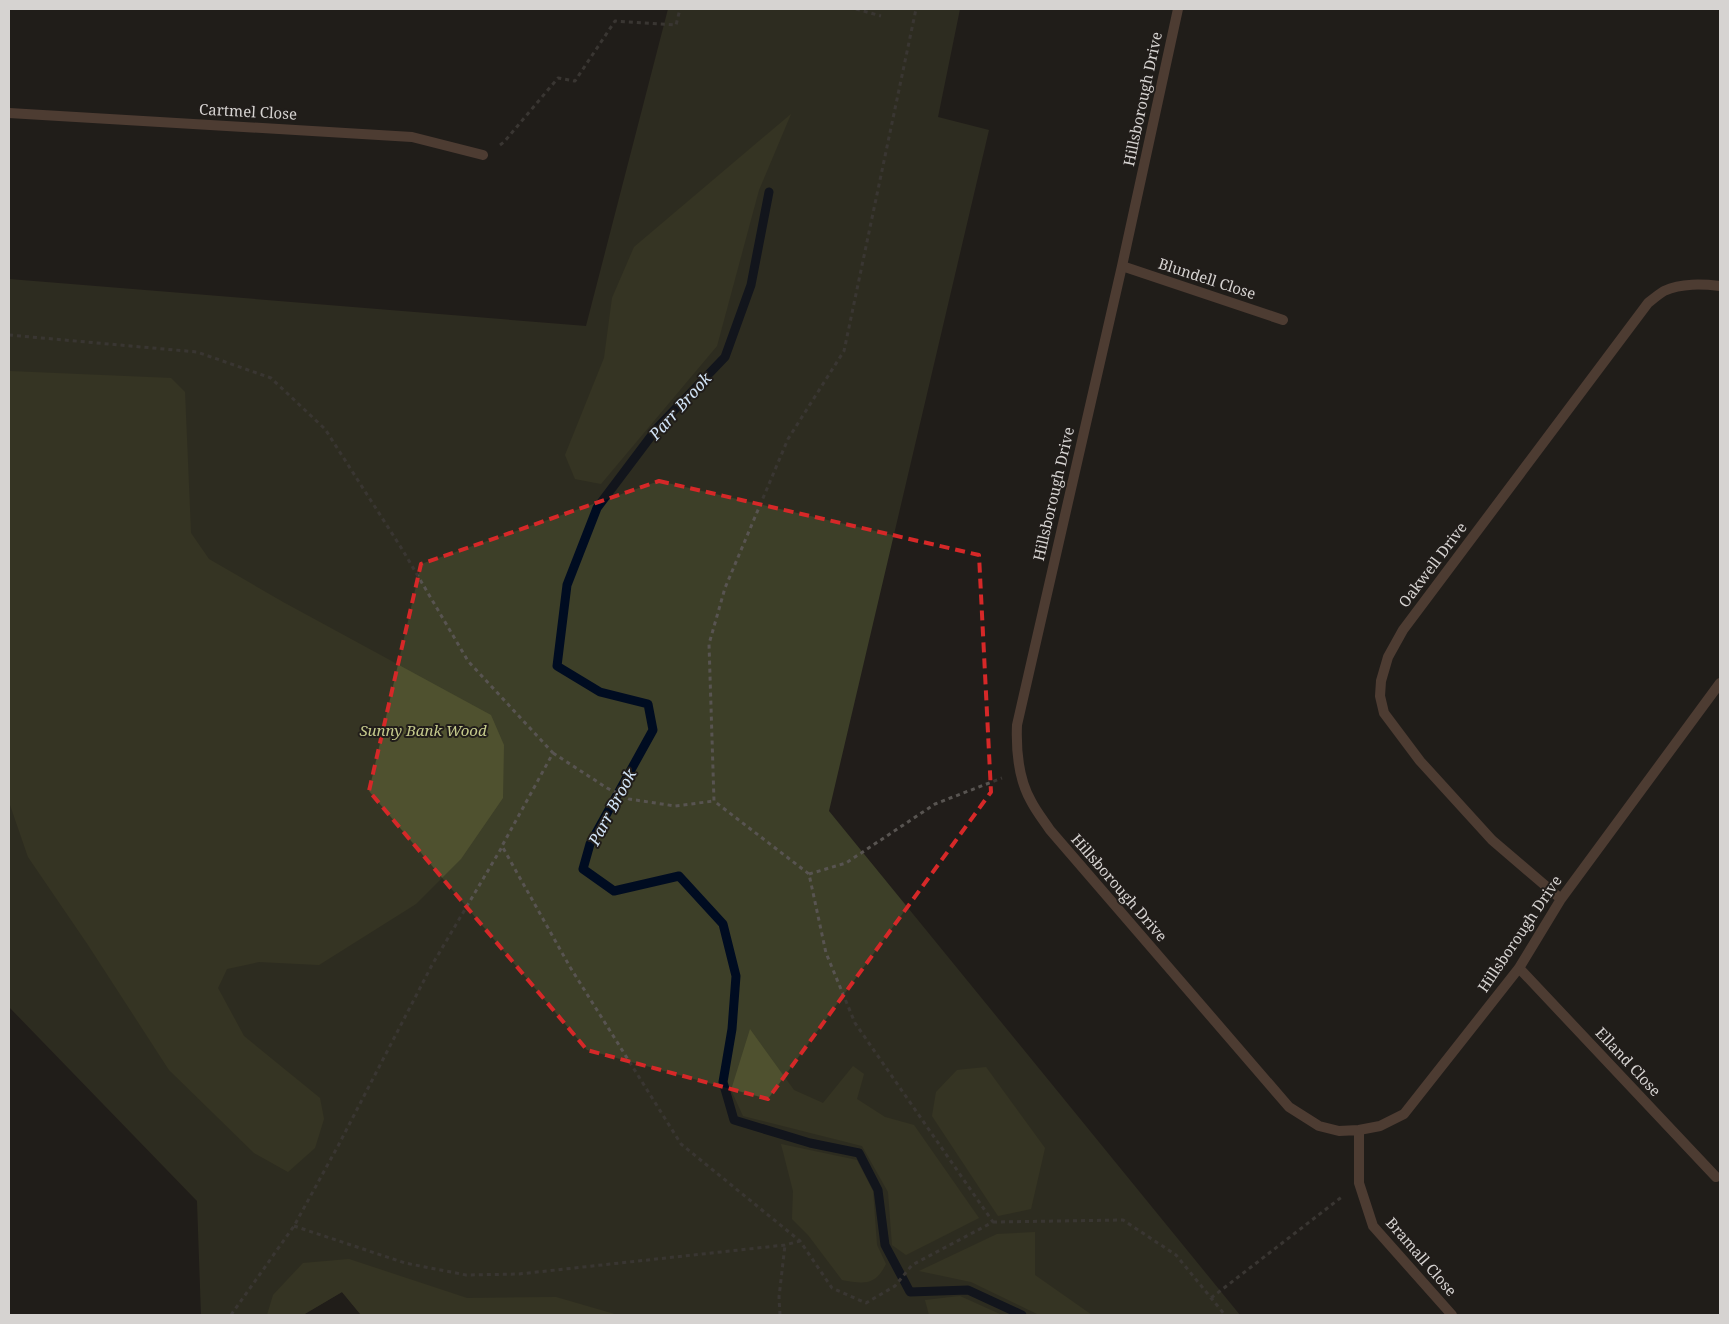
<svg xmlns="http://www.w3.org/2000/svg" width="1729" height="1324" viewBox="0 0 1729 1324" font-family="'Noto Serif',serif">
<style>
.green{fill:#3d3f28}
.forest{fill:#4f512f}
.lines{fill:none;stroke-linecap:round;stroke-linejoin:round}
.stream{stroke:#000c21;stroke-width:9}
.path{stroke:#585451;stroke-width:3;stroke-dasharray:4 4;stroke-linecap:butt}
.minor{stroke:#846251;stroke-width:10}
.marked{fill:none;stroke:#d62828;stroke-width:4;stroke-dasharray:10 6;stroke-linejoin:round}
.labels{text-anchor:middle;stroke-width:4;stroke-linejoin:round;paint-order:stroke}
.street-label{font-size:15px;fill:#d6d3d1;stroke:#211d1a}
.park-label{font-size:15px;font-style:italic;fill:#c5ca8c;stroke:#211d1a}
.water-label{font-size:16px;font-style:italic;fill:#d2e4f7;stroke:#211d1a}
</style>
<rect width="100%" height="100%" fill="#211d1a"/>
<path class="green" d="M 668,9 L 960,9 L 938,117 L 989,130 L 829,811 L 1240,1315 L 361,1315 L 342,1292 L 303,1315 L 201,1315 L 197,1201 L 9,1007 L 9,279 L 586,326 Z"/>
<path class="forest" d="M 791,114 L 759,190 L 717,346 L 601,484 L 575,479 L 565,455 L 604,358 L 612,298 L 634,247 Z
M 9,371 L 171,378 L 185,392 L 191,533 L 209,559 L 283,602 L 491,715 L 504,745 L 503,798 L 461,859 L 416,904 L 319,965 L 259,962 L 227,969 L 218,988 L 244,1036 L 320,1098 L 324,1119 L 315,1148 L 288,1172 L 254,1153 L 169,1070 L 88,945 L 28,857 L 9,802 Z
M 750,1029 L 794,1090 L 823,1103 L 853,1066 L 864,1074 L 857,1099 L 885,1117 L 914,1125 L 979,1218 L 906,1255 L 892,1245 L 888,1192 L 862,1146 L 743,1116 L 731,1090 Z
M 986,1067 L 1045,1148 L 1031,1209 L 998,1216 L 932,1116 L 936,1092 L 957,1070 Z
M 781,1144 L 857,1160 L 873,1191 L 877,1245 L 886,1264 C 875,1286 864,1284 842,1280 L 808,1235 L 792,1219 L 793,1191 Z
M 1035,1232 L 1035,1275 L 1092,1315 L 1039,1315 L 971,1282 L 919,1271 L 997,1234 Z
M 349,1259 L 467,1298 L 556,1297 L 618,1315 L 361,1315 L 342,1292 L 303,1315 L 267,1315 L 273,1295 L 303,1263 Z
M 960,1296 L 1002,1315 L 929,1315 L 925,1300 Z"/>
<g class="lines">
<path class="stream" d="M 769,192 L 751,285 L 725,357 L 658,427 L 597,508 L 567,585 L 557,666 L 600,692 L 648,704 L 653,730 L 590,844 L 583,869 L 614,891 L 679,876 L 723,924 L 736,976 L 732,1029 L 723,1082 L 734,1120 L 810,1143 L 859,1153 L 878,1190 L 885,1245 L 910,1292 L 968,1290 L 1022,1315"/>
<path class="path" d="M 856,9 L 881,16
M 500,145 L 504,142 L 558,78 L 575,81 L 615,21 L 676,25 L 680,9
M 9,335 L 197,352 L 271,378 L 325,429 L 402,549 L 468,661 L 553,753 L 502,846 L 570,967 L 681,1144 L 800,1241 L 832,1288 L 866,1303 L 895,1286 L 912,1265 L 993,1222 L 855,1023 L 826,953 L 809,874 L 714,801 L 709,644 L 725,588 L 788,439 L 844,351 L 916,9
M 553,753 L 607,788 L 629,799 L 675,806 L 714,801
M 809,874 L 846,863 L 935,804 L 1002,778
M 993,1222 L 1123,1220 L 1176,1255 L 1225,1315
M 294,1226 L 405,1263 L 466,1275 L 519,1274 L 785,1245 L 800,1241
M 1211,1298 L 1343,1196
M 231,1315 L 294,1226 L 338,1146 L 432,965 L 502,847
M 780,1315 L 779,1297 L 785,1245"/>
<path class="minor" d="M 1178,9 L 1122,266 L 1017,725 C 1016,750 1018,778 1031,801 C 1036,811 1044,821 1050,830 L 1289,1107 L 1319,1126 L 1339,1131 L 1359,1130 L 1380,1126 L 1404,1114 L 1519,968 L 1561,899 L 1720,683
M 9,113 L 412,137 L 483,155
M 1122,266 L 1283,320
M 1561,899 L 1492,840 L 1420,761 L 1384,713 L 1380,696 L 1381,681 L 1388,657 L 1403,630 L 1648,303 C 1653,299 1659,294 1664,291 C 1682,283 1702,284 1720,286
M 1519,968 L 1716,1177
M 1359,1130 L 1359,1183 L 1373,1226 L 1452,1315"/>
</g>
<path d="M0 0H1729V1324H0ZM 659,481 L 979,555 L 991,792 L 768,1099 L 587,1050 L 369,791 L 421,564 Z" fill="#211d1a" fill-opacity=".55" fill-rule="evenodd"/>
<path class="marked" d="M 659,481 L 979,555 L 991,792 L 768,1099 L 587,1050 L 369,791 L 421,564 Z"/>
<g class="labels">
<g class="street-label">
<text transform="translate(1143 99) rotate(-78)" y="5">Hillsborough Drive</text>
<text transform="translate(248 112) rotate(3)" y="5">Cartmel Close</text>
<text transform="translate(1207 279) rotate(18)" y="5">Blundell Close</text>
<text transform="translate(1054 494) rotate(-77)" y="5">Hillsborough Drive</text>
<text transform="translate(1433 565) rotate(-53)" y="5">Oakwell Drive</text>
<text transform="translate(1119 888) rotate(49)" y="5">Hillsborough Drive</text>
<text transform="translate(1520 934) rotate(-56)" y="5">Hillsborough Drive</text>
<text transform="translate(1628 1062) rotate(47)" y="5">Elland Close</text>
<text transform="translate(1421 1257) rotate(49)" y="5">Bramall Close</text>
</g>
<g class="park-label">
<text x="423" y="736">Sunny Bank Wood</text>
</g>
<g class="water-label">
<text transform="translate(680 406) rotate(-48)" y="6">Parr Brook</text>
<text transform="translate(612 807) rotate(-62)" y="6">Parr Brook</text>
</g>
</g>
<rect width="1729" height="1324" fill="none" stroke="#d6d3d1" stroke-width="20"/>
</svg>
